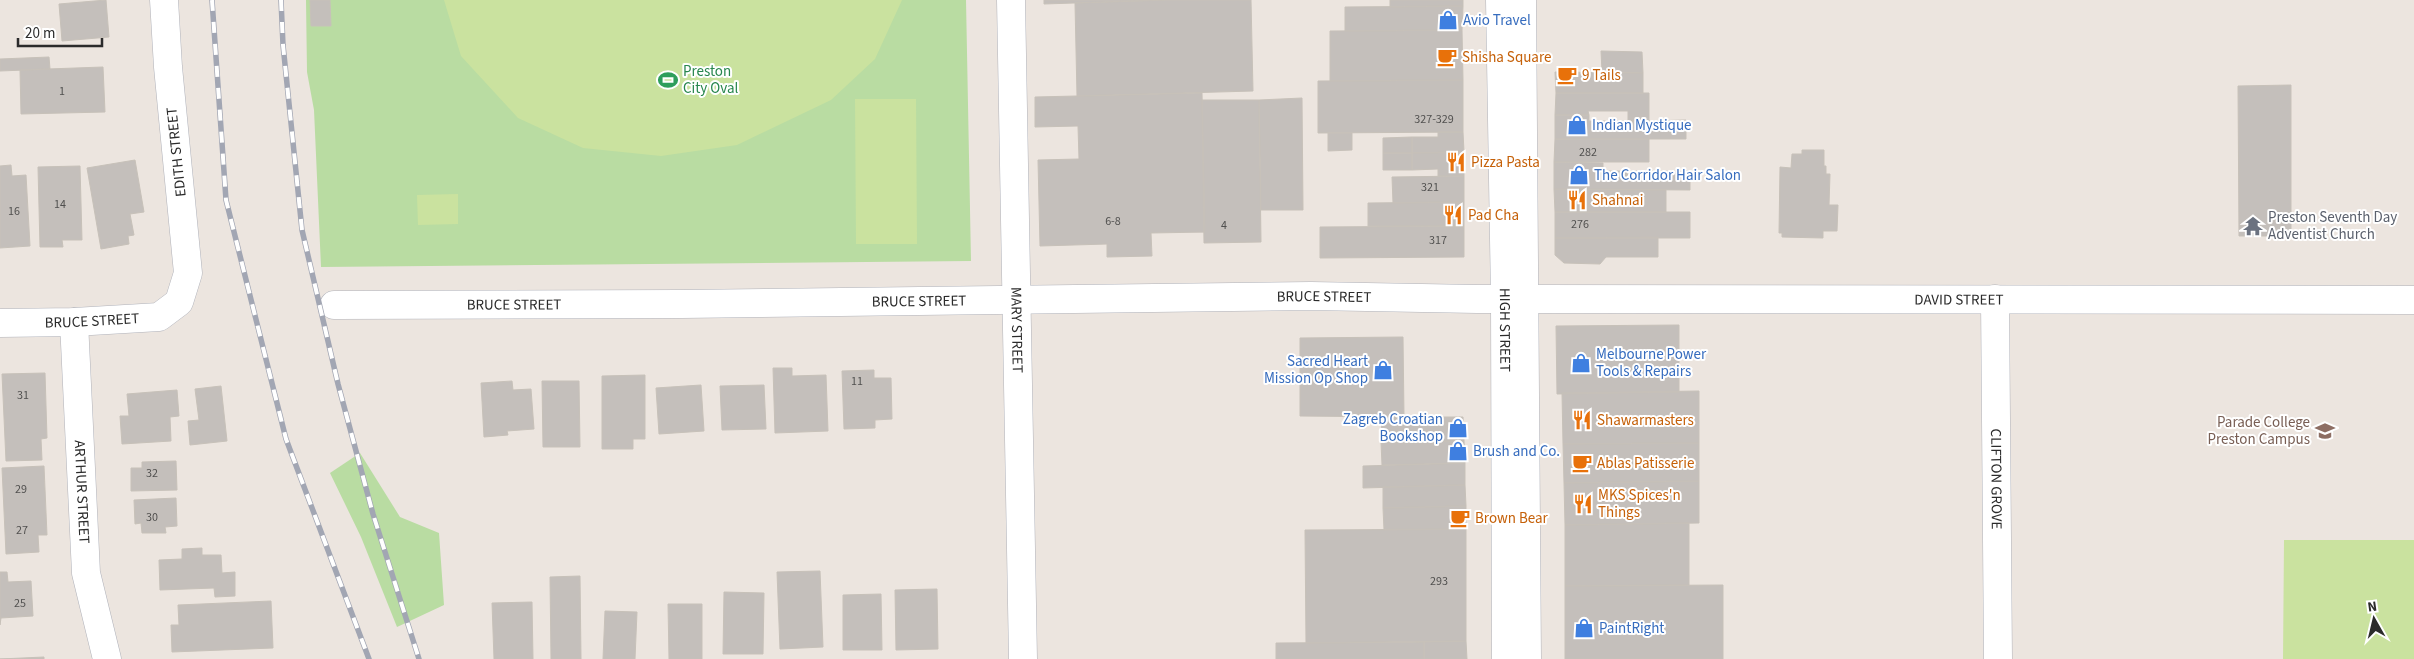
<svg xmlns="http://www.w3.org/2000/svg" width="2414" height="659" viewBox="0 0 2414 659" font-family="'Source Sans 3',sans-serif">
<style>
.green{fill:#b9dca2}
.pitch{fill:#cae29f}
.building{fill:#c4bfbb;stroke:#c7c1b9}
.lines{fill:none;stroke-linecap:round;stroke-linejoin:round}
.minor-casing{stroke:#b0b2ba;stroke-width:29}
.secondary-casing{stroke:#b0b2ba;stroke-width:29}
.minor{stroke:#fff;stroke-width:28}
.secondary{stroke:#fff;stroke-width:28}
.rail-casing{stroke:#a2a6b3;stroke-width:5.5}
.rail{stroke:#fff;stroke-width:4;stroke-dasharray:11;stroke-linecap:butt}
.labels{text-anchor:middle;stroke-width:4;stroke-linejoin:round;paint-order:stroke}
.number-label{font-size:12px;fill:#51504f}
.shop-label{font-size:15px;fill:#366cbe;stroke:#fff;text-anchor:start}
.food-label{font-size:15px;fill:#c56008;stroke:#fff;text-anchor:start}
.leisure-label{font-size:15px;fill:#27864d;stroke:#fff;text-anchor:start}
.street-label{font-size:15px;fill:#2b2b2b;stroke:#fff}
.worship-label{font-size:15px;fill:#5b616d;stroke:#fff;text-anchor:start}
.education-label{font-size:15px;fill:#785e54;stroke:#fff;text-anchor:end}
</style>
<rect width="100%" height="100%" fill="#ece5df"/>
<path class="green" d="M 306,0 L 966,0 L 971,261 L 321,267 L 314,110 L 307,72 Z
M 360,453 L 400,517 L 439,533 L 444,605 L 397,627 L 361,537 L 330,473 Z"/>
<path class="pitch" d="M 444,0 L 902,0 L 875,59 L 831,100 L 737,145 L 661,156 L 583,148 L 518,118 L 461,56 Z
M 855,99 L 916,99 L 917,244 L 856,244 Z
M 458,194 L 458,224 L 418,225 L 417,195 Z
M 2284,540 L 2414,540 L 2414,659 L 2283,659 Z"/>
<path class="building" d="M 106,0 L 109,37 L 62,41 L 59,4 Z
M 310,0 L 330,0 L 331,26 L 311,26 Z
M 1044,0 L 1165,0 L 1044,4 Z
M 1165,0 L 1251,0 L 1253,91 L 1077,96 L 1075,3 Z
M 1390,0 L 1463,0 L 1463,6 L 1390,7 Z
M 1463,6 L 1462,30 L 1345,31 L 1345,7 Z
M 1462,30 L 1463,80 L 1330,81 L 1330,31 Z
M 1601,51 L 1642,52 L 1643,73 L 1602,72 Z
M 49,57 L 50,69 L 0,71 L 0,59 Z
M 103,67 L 105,112 L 21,114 L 20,70 Z
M 1555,72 L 1643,73 L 1643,93 L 1556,93 Z
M 1463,80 L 1463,132 L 1318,133 L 1318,81 Z
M 2291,85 L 2291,236 L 2239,236 L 2238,86 Z
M 1202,93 L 1205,232 L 1151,233 L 1152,256 L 1107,257 L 1107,244 L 1040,246 L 1038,160 L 1079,159 L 1078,126 L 1035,127 L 1035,97 Z
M 1556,93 L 1649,93 L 1649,121 L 1628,121 L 1628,111 L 1588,111 L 1589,115 L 1555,115 Z
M 1302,98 L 1303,210 L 1261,210 L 1259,100 Z
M 1202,100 L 1259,100 L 1261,242 L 1204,243 Z
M 1555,115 L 1589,115 L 1589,121 L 1649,121 L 1649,139 L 1555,139 Z
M 1686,120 L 1686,139 L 1649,139 L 1649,121 Z
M 1438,132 L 1463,132 L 1464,152 L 1412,153 L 1412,137 L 1438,137 Z
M 1328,133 L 1352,133 L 1352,150 L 1328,151 Z
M 1412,137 L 1412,153 L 1383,153 L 1383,138 Z
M 1555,139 L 1649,139 L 1649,162 L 1554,162 Z
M 1802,150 L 1824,150 L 1824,166 L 1826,166 L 1826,174 L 1830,174 L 1829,205 L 1838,205 L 1837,231 L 1823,231 L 1823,238 L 1782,237 L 1782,233 L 1779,233 L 1780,167 L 1791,168 L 1792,154 L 1802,154 Z
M 1464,152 L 1464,176 L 1438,176 L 1438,169 L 1412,170 L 1412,153 Z
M 1383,153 L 1412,153 L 1412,170 L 1383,170 Z
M 135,160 L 144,212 L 130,214 L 134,235 L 128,236 L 129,244 L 101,249 L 87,168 Z
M 1554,162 L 1603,163 L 1603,171 L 1690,171 L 1690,190 L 1554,189 Z
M 11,165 L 12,176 L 26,175 L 30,246 L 0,248 L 0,166 Z
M 80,166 L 82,240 L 62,240 L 63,247 L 40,247 L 38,167 Z
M 1464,176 L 1464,202 L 1393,203 L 1392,177 Z
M 1554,189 L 1666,190 L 1666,212 L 1555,212 Z
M 1464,202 L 1464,226 L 1368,226 L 1368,203 Z
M 1555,212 L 1690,212 L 1690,238 L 1555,238 Z
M 1464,226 L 1464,257 L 1320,258 L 1320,227 Z
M 1658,237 L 1658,257 L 1606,257 L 1600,264 L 1564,263 L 1555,255 L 1555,238 Z
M 1679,325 L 1679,392 L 1557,394 L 1556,326 Z
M 1403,337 L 1404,417 L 1300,416 L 1300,338 Z
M 773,368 L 792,368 L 792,376 L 826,375 L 828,431 L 775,433 Z
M 874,370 L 874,378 L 891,378 L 892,419 L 875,420 L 875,428 L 844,429 L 842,371 Z
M 45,373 L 47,438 L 41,439 L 42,460 L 6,461 L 2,374 Z
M 645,375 L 645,439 L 633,439 L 633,449 L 602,449 L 602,376 Z
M 512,381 L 513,390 L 531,389 L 534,429 L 507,431 L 508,435 L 484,437 L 481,383 Z
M 542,381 L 579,381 L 580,447 L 543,447 Z
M 701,385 L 704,431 L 659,434 L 656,388 Z
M 764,385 L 766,429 L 722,430 L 720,386 Z
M 221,386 L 227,441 L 190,445 L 188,421 L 199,420 L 195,389 Z
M 177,390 L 179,416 L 170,417 L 171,441 L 122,444 L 120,416 L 129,416 L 127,394 Z
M 1699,391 L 1699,443 L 1563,444 L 1562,393 Z
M 1382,417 L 1463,417 L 1464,441 L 1381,442 Z
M 1464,441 L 1465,463 L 1382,465 L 1381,442 Z
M 1699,443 L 1699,481 L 1564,483 L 1563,444 Z
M 176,461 L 177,490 L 131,491 L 131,468 L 142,468 L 142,462 Z
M 1465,463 L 1465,485 L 1363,488 L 1363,466 Z
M 44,466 L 47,535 L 38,535 L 39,552 L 6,554 L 2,468 Z
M 1699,481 L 1699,523 L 1565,525 L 1564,483 Z
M 1465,485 L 1466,506 L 1383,508 L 1383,487 Z
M 176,498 L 177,526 L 165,527 L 166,533 L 142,533 L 141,523 L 135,524 L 134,500 Z
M 1466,506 L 1466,529 L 1384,530 L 1383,508 Z
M 1689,523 L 1689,585 L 1565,586 L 1565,525 Z
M 1466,529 L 1466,641 L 1306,643 L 1305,530 Z
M 202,548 L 202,555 L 221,555 L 222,573 L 235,572 L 235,596 L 215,597 L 214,588 L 160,590 L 159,560 L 182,559 L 182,549 Z
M 820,571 L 823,647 L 780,649 L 777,572 Z
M 0,572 L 7,572 L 8,582 L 31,581 L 33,616 L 1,618 L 0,625 Z
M 580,576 L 581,659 L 551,659 L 550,577 Z
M 1723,585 L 1723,659 L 1565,659 L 1565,586 Z
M 937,589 L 938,649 L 896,650 L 895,590 Z
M 724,592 L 764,593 L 763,654 L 723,654 Z
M 881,594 L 882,650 L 843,650 L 843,595 Z
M 271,601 L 273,648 L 172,652 L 171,625 L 179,625 L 178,605 Z
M 532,602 L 533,659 L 494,659 L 492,603 Z
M 668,604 L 702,604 L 702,659 L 669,659 Z
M 605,611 L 637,612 L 635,659 L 603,659 Z
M 1466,641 L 1467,659 L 1424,659 L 1424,642 Z
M 1424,642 L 1424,659 L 1276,659 L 1276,643 Z
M 44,657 L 44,659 L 0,659 Z"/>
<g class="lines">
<defs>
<g id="minor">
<path id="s1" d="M 1011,0 L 1023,659"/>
<path id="s2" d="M 1995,299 L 1998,659"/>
<path id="s3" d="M 334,305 L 682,304 L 1311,296 L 1477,299 L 2414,300"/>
<path id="s4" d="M 74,322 L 86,573 L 107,659"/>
<path id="s5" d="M 0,323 L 74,322 L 159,317 L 179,302 L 188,273 L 168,67 L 164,0"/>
</g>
<g id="secondary">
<path id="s6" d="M 1500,0 L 1505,298 L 1506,659"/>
<path d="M 1522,0 L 1527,659"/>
</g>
</defs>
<use href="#minor" class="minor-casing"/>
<use href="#secondary" class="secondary-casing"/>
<use href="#minor" class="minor"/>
<use href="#secondary" class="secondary"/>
<defs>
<path id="rail" d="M 212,0 L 226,200 L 286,439 L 369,659
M 281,0 L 283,45 L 302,230 L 338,384 L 373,514 L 419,659"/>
</defs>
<use href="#rail" class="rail-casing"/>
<use href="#rail" class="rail"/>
</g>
<defs>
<symbol id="shop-bare" viewBox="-9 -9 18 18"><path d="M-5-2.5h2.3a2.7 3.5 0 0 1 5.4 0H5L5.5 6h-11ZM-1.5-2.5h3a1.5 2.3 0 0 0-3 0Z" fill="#3f7fe0" stroke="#fff" stroke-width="2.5" paint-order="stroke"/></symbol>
<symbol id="cafe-bare" viewBox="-9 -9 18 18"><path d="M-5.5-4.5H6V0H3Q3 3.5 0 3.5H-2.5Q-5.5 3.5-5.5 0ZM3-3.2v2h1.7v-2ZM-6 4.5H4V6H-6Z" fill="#e8710a" stroke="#fff" stroke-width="2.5" paint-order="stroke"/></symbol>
<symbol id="stadium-bare" viewBox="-9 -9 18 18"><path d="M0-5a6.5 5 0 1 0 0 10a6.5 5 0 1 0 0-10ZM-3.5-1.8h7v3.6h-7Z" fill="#2e9e5b" stroke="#fff" stroke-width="2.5" paint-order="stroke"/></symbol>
<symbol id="restaurant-bare" viewBox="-9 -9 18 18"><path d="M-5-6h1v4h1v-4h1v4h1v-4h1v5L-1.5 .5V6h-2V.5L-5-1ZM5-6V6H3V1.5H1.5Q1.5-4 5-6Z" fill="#e8710a" stroke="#fff" stroke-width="2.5" paint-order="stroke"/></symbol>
<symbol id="temple-bare" viewBox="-9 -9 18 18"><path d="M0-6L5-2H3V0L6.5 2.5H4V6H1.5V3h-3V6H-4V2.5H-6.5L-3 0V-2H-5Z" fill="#6b7280" stroke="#fff" stroke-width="2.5" paint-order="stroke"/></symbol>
<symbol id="school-bare" viewBox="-9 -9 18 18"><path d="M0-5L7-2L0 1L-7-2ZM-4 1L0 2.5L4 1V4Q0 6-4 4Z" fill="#8d6e63" stroke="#fff" stroke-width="2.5" paint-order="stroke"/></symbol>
</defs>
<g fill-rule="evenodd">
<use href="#shop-bare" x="1434" y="6" width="28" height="28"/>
<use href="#cafe-bare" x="1433" y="43" width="28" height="28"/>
<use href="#cafe-bare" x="1553" y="61" width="28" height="28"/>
<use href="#stadium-bare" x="654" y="66" width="28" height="28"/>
<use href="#shop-bare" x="1563" y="111" width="28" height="28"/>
<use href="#restaurant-bare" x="1442" y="148" width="28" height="28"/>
<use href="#shop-bare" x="1565" y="161" width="28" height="28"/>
<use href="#restaurant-bare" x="1563" y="186" width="28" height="28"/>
<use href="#restaurant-bare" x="1439" y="201" width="28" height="28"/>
<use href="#temple-bare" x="2239" y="212" width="28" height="28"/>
<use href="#shop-bare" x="1567" y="349" width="28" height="28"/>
<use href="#shop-bare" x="1369" y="356" width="28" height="28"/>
<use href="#restaurant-bare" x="1568" y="406" width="28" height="28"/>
<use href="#shop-bare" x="1444" y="414" width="28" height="28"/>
<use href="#school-bare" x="2311" y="417" width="28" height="28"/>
<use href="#shop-bare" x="1444" y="437" width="28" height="28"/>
<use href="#cafe-bare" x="1568" y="449" width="28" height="28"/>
<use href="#restaurant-bare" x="1569" y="490" width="28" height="28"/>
<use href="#cafe-bare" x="1446" y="504" width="28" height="28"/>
<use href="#shop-bare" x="1570" y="614" width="28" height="28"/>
</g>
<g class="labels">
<g class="number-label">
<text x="62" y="95">1</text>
<text x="1434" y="123">327-329</text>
<text x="1588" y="156">282</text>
<text x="1430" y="191">321</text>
<text x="60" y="208">14</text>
<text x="14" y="215">16</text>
<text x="1113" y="225">6-8</text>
<text x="1580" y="228">276</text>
<text x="1224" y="229">4</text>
<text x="1438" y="244">317</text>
<text x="857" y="385">11</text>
<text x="23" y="399">31</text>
<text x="152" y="477">32</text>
<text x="21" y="493">29</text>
<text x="152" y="521">30</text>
<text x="22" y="534">27</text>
<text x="1439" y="585">293</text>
<text x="20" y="607">25</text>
</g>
<g class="shop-label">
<text x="1463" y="25">Avio Travel</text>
<text x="1592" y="130">Indian Mystique</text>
<text x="1594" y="180">The Corridor Hair Salon</text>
<text x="1596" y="359">Melbourne Power<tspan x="1596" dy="17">Tools &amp; Repairs</tspan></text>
<text x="1368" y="366" text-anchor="end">Sacred Heart<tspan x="1368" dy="17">Mission Op Shop</tspan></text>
<text x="1443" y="424" text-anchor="end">Zagreb Croatian<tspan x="1443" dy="17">Bookshop</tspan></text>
<text x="1473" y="456">Brush and Co.</text>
<text x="1599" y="633">PaintRight</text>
</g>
<g class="food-label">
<text x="1462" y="62">Shisha Square</text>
<text x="1582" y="80">9 Tails</text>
<text x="1471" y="167">Pizza Pasta</text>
<text x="1592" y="205">Shahnai</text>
<text x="1468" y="220">Pad Cha</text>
<text x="1597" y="425">Shawarmasters</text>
<text x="1597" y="468">Ablas Patisserie</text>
<text x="1598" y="500">MKS Spices'n<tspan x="1598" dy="17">Things</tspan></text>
<text x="1475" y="523">Brown Bear</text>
</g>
<g class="leisure-label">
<text x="683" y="76">Preston<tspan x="683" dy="17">City Oval</tspan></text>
</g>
<g class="street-label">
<text transform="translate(176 152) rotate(-96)" y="5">EDITH STREET</text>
<text dy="5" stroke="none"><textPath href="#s3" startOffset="990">BRUCE STREET</textPath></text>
<text dy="5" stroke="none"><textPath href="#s3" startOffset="1625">DAVID STREET</textPath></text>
<text dy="5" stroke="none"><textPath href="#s3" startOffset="585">BRUCE STREET</textPath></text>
<text dy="5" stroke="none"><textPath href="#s3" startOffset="180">BRUCE STREET</textPath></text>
<text dy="5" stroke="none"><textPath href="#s5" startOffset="92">BRUCE STREET</textPath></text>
<text dy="5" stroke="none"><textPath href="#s6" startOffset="330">HIGH STREET</textPath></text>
<text dy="5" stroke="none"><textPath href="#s1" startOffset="330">MARY STREET</textPath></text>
<text dy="5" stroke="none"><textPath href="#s2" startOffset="180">CLIFTON GROVE</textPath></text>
<text dy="5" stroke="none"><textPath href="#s4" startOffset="170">ARTHUR STREET</textPath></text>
</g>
<g class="worship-label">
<text x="2268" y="222">Preston Seventh Day<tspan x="2268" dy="17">Adventist Church</tspan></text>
</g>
<g class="education-label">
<text x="2310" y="427">Parade College<tspan x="2310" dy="17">Preston Campus</tspan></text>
</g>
</g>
<g transform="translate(2374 619) rotate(352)" stroke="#ffffff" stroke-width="4" paint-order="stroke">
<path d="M0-4L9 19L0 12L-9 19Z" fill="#2b2b2b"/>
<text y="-8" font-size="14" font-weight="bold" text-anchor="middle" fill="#2b2b2b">N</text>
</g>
<path d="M18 38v8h84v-8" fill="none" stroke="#2b2b2b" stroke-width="2.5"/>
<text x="25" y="38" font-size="15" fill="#2b2b2b" stroke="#ffffff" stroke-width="4" paint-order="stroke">20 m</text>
</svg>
